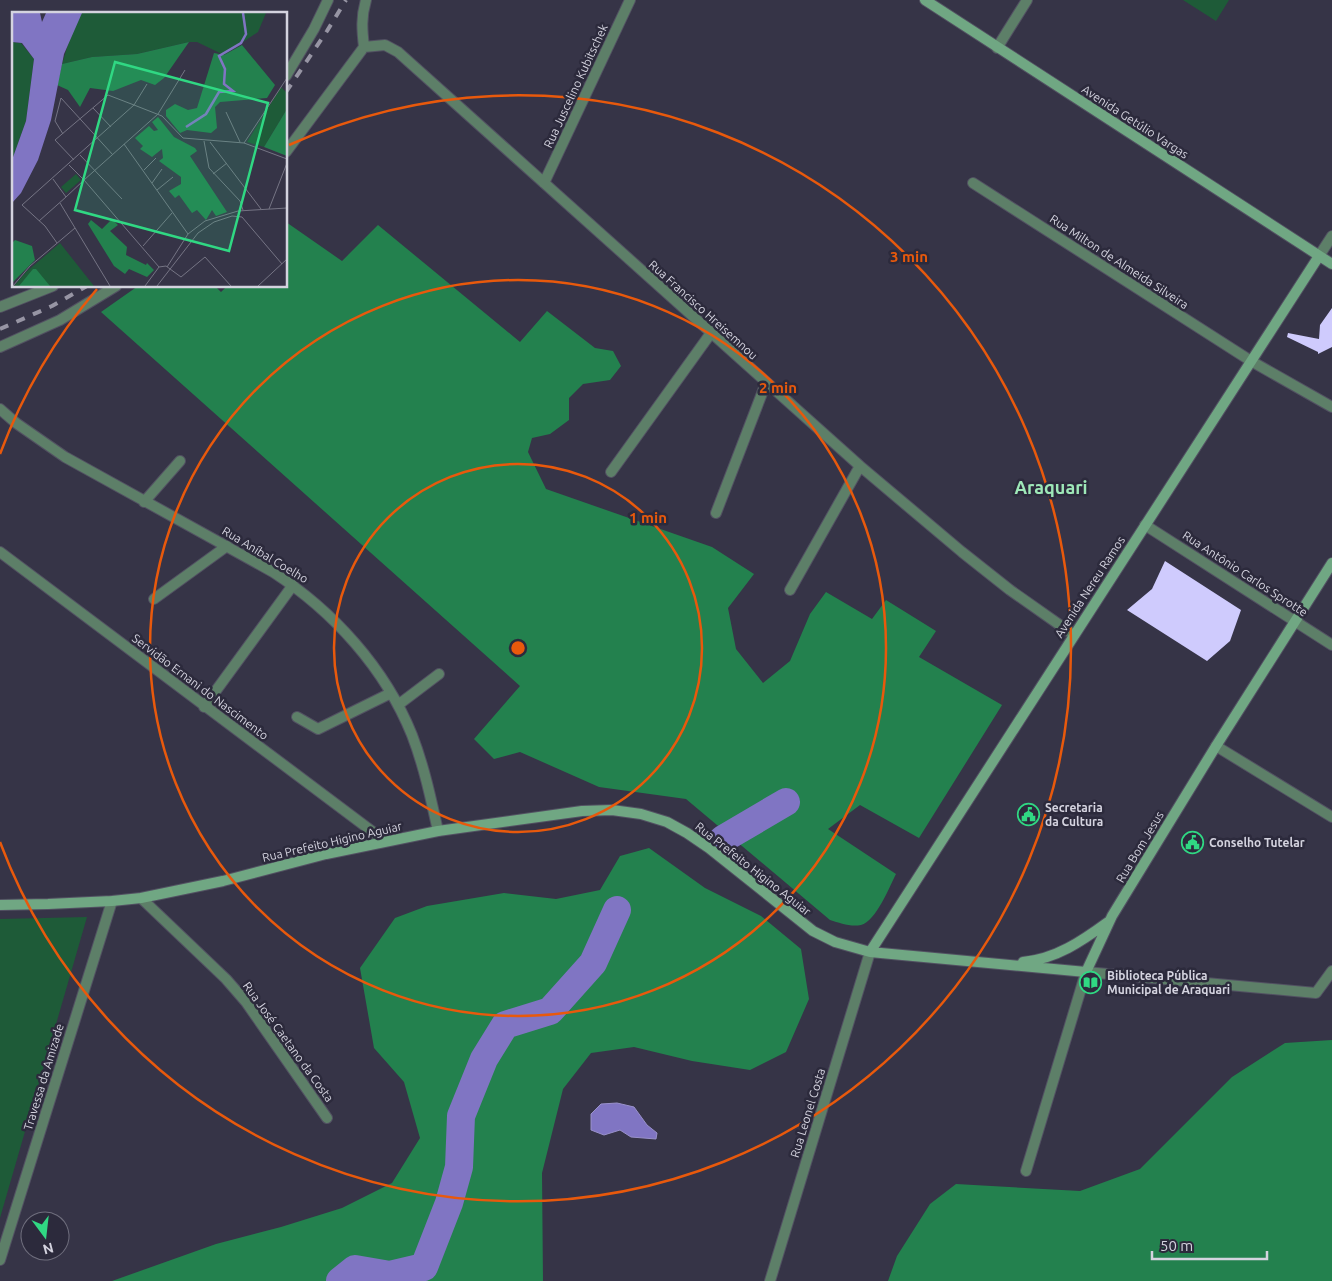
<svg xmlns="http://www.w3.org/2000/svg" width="1332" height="1281" viewBox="0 0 1332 1281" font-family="Ubuntu,sans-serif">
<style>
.green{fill:#1e5b38}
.forest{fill:#23814e}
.water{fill:#8075c3;stroke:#9991cb}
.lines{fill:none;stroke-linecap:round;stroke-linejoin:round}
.river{stroke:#8075c3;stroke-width:28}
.building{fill:#cfcbfd}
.street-casing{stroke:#525162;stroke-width:12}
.secondary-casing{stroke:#525162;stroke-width:12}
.street{stroke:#5d7f68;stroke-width:10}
.secondary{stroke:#70a783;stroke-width:10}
.rail{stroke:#9795a4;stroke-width:4;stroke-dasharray:9 9;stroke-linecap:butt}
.ring{fill:none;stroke:#e8590c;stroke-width:2.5}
.labels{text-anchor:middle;stroke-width:5;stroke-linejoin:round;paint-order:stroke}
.street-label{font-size:12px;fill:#d4d3df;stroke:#2c2a3c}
.poi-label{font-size:12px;font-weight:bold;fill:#d4d3df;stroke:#2c2a3c;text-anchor:start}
.district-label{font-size:18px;font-weight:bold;fill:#9ee8b8;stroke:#2c2a3c}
.inset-river{fill:none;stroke:#8075c3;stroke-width:2.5}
.inset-road{fill:none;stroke:#757484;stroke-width:1}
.view{fill:#30d883;fill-opacity:0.15;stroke:#30d883;stroke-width:2.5}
.inset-edge{fill:none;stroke:#d4d3df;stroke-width:2.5}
.centre{fill:#e8590c;stroke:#2c2a3c;stroke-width:2.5}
.ring-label{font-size:15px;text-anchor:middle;font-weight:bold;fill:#e8590c;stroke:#2c2a3c;stroke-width:5;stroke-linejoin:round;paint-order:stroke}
</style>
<rect width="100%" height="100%" fill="#363447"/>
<path class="green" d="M 1183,0 L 1229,0 L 1216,21 Z
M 87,917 L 0,1218 L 0,919 Z"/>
<path class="forest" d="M 286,222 L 342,261 L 378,225 L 520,342 L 547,311 L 595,348 L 613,351 L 621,366 L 610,380 L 583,384 L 569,398 L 569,420 L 550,434 L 532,438 L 528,452 L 546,489 L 712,547 L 754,574 L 728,608 L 736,649 L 763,683 L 790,661 L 810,614 L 826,592 L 872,619 L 886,600 L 936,631 L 919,657 L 1002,705 L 919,838 L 860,805 L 828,829 L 896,874 C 889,888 876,921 861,925 C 850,927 840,923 830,920 L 686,799 L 599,787 L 520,752 L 494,759 L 474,739 L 520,686 L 101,312 L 138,286 L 215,286 L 221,292 L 227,286 L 286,286 Z
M 649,848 L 705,888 L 761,916 L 801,949 L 809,999 L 786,1052 L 750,1070 L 692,1061 L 634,1047 L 591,1053 L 563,1089 L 542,1173 L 543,1281 L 112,1281 L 216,1244 L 281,1227 L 342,1208 L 392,1183 L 420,1138 L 404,1082 L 374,1048 L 360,968 L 395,918 L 427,906 L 504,893 L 556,899 L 600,890 L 620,856 Z
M 1332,1040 L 1332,1281 L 888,1281 L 897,1256 L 930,1204 L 956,1184 L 1080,1191 L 1140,1169 L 1232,1077 L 1285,1043 Z"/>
<path class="water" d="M 617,1103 L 634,1107 L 647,1125 L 657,1133 L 656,1139 L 631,1137 L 620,1130 L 604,1135 L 591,1130 L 591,1114 L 601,1104 Z"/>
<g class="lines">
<path class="river" d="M 723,839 L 786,802
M 340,1281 L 355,1269 L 390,1275 L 424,1267 L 449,1203 L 459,1167 L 461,1116 L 484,1059 L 505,1025 L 550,1011 L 593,963 L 617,910"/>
</g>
<path class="building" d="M 1332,308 L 1332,347 L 1318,354 L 1318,352 L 1287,337 L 1288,333 L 1319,339 L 1320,325 Z
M 1165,561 L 1241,610 L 1230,641 L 1207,661 L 1127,610 L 1152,589 Z"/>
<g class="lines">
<defs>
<path id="street" d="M 364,47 L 385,45 L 398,52 L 860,466 L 962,552 L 1010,590 L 1074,635
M 997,48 L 1027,0
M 286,76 L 314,29 L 328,0
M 286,152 L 364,47 C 362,30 361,17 366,0
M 544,183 L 630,0
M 973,183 L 1251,361 L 1332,407
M 1319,256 L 1332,236
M 0,307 L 53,286
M 0,347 L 60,320 L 116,286
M 0,409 L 16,423 L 65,457 L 273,572 C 333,611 385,668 412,735 C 424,766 431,799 438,831
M 611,472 L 711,333
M 144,502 L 180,461
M 716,513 L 766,383
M 1145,525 L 1332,645
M 0,552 L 385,841
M 790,590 L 860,466
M 154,599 L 227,546
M 398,705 L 439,674
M 204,707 L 293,585
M 297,717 L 318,729 L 391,693
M 1216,746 L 1332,817
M 141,898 L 226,979 L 246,1002 L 327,1118
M 1026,1171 L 1086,972 L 1316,993 L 1332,971
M 0,1260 L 112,901
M 770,1281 L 870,952"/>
<path id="secondary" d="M 925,0 L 1332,264
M 0,905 L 48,904 L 112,901 L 141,898 L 223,881 L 326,854 L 438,831 L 582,811 L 612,810 L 641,814 L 667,822 L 687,833 L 709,848 L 813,931 L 835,942 L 870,952 L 1086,972 L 1112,916 L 1216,746 L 1332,563
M 870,952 L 1319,256
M 1023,962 C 1056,959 1082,941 1108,922"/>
</defs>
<use href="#street" class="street-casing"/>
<use href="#secondary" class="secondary-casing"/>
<use href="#street" class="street"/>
<use href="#secondary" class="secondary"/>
<path class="rail" d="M 286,92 L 327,31 L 346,0
M 0,329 L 52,306 L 87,286"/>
</g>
<g class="ring">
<circle cx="518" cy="648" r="184"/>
<circle cx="518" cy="648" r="368"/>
<path d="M0 454A553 553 0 0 1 97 289M289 145A553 553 0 1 1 0 842"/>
</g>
<defs>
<symbol id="civic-ring" viewBox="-11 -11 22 22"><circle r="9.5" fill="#2c2a3c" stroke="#30d883" stroke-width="1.5"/><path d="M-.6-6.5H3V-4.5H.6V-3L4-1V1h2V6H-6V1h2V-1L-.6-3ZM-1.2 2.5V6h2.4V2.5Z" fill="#30d883"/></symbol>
<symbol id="library-ring" viewBox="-11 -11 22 22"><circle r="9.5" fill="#2c2a3c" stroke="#30d883" stroke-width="1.5"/><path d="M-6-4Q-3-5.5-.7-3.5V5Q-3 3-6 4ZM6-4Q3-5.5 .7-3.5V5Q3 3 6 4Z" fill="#30d883"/></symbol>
</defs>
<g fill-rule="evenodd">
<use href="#civic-ring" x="1016" y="802" width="25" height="25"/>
<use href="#civic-ring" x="1180" y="830" width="25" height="25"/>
<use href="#library-ring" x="1078" y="970" width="25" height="25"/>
</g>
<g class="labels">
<g class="street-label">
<text transform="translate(576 86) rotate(-65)" y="4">Rua Juscelino Kubitschek</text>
<text transform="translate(1135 122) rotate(33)" y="4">Avenida Getúlio Vargas</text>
<text transform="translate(1119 262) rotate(33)" y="4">Rua Milton de Almeida Silveira</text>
<text transform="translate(703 310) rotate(42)" y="4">Rua Francisco Hreisemnou</text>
<text transform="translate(265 555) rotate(31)" y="4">Rua Aníbal Coelho</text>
<text transform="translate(1245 574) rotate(33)" y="4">Rua Antônio Carlos Sprotte</text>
<text transform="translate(1090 587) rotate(-57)" y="4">Avenida Nereu Ramos</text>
<text transform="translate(200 687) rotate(37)" y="4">Servidão Ernani do Nascimento</text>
<text transform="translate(332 842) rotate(-13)" y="4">Rua Prefeito Higino Aguiar</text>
<text transform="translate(1140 847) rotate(-59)" y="4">Rua Bom Jesus</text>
<text transform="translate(753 869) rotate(38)" y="4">Rua Prefeito Higino Aguiar</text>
<text transform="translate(288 1042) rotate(54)" y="4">Rua José Caetano da Costa</text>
<text transform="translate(44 1077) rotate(-73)" y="4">Travessa da Amizade</text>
<text transform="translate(808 1113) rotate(-73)" y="4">Rua Leonel Costa</text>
</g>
<g class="poi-label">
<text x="1045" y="812">Secretaria<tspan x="1045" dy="14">da Cultura</tspan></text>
<text x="1209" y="847">Conselho Tutelar</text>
<text x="1107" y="980">Biblioteca Pública<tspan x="1107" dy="14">Municipal de Araquari</tspan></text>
</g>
<g class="district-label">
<text x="1051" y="494">Araquari</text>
</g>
</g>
<g transform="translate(12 12)">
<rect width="275" height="275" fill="#363447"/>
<path d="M 70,1 L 254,1 L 246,20 L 212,43 L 185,30 L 177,30 L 125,42 L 80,45 L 50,52 L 61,16 ZM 0,30 L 9,31 L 22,47 L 14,109 L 0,148 ZM 269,75 L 275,81 L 275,97 L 252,135 L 235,130 ZM 64,162 L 69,168 L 54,181 L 49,175 ZM 48,231 L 82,274 L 2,274 L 14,260 Z" fill="#1e5b38"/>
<path d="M 177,30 L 152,66 L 143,73 L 129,68 L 101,79 L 78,76 L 68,95 L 56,78 L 45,73 L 50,52 L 80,45 L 125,42 ZM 230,33 L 263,73 L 255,86 L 208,90 L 203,95 L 205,116 L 199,121 L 175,118 L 168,121 L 154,104 L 154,98 L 163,92 L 176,98 L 185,96 L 202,41 L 212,43 ZM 275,97 L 275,144 L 252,135 ZM 146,105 L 162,125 L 183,136 L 185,139 L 178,144 L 215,200 L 204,204 L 200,198 L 194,208 L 185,198 L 180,201 L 167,183 L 163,186 L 157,179 L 169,172 L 169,165 L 147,149 L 151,146 L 150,137 L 140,145 L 128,137 L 131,134 L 123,126 L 137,114 L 142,119 L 146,118 L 140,110 ZM 100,207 L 106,213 L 98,219 L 115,235 L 114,243 L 134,253 L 135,251 L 142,258 L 135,265 L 117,257 L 113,262 L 102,254 L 76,212 L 79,208 L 90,217 ZM 3,228 L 20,234 L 23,248 L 0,271 L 0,231 ZM 21,257 L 24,257 L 38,274 L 7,274 Z" fill="#23814e"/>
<path d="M 0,1 L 28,1 L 30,10 L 34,1 L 70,1 L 52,42 L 39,108 L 26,148 L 9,181 L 0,191 L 0,148 L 14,109 L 22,47 L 10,31 L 0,30 Z" fill="#8075c3"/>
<path class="inset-river" d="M 174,115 L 194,102 L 207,80 L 221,79 L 212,72 L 213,57 L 207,44 L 229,31 L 234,22 L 231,1"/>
<path class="inset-road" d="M 81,96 L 99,115M 214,100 L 228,130M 146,102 L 173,58M 51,122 L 43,109 L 49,86 L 101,143M 192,129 L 197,156 L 228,189 L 231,198M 198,130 L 249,197M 232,131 L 275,66M 112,132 L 176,222M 68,143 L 110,187M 62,148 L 43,128 L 96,83 L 122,93 L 135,72M 57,153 L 72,168 L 146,102M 132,158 L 144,146M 201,162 L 215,151M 140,171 L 150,157M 145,178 L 161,165M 54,185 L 72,168 L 147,255M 48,191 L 98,274M 257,197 L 275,151M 27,209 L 54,185 L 41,167M 45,231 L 33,214 L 10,193 L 122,93 L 150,104 L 171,126 L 232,131 L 275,147M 131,234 L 160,201M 147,255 L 154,254 L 169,265 L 193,245 L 219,274M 155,255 L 176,222 L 193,209 L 226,199 L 275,196M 1,274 L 18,254 L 63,216M 133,274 L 147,255M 145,274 L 186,221 L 202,210 L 220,204 L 230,205 L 270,252M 246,274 L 275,247"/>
<path class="view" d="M 103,50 L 256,91 L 217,239 L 63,198 Z"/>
<rect width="275" height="275" class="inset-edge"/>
</g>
<circle cx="518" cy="648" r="8" class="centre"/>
<g class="ring-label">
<text x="909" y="262">3 min</text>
<text x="778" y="393">2 min</text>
<text x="648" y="523">1 min</text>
</g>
<g transform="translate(45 1236) rotate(165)"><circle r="24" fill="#2c2a3c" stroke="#6f6e7d"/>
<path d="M0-4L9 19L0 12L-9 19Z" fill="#30d883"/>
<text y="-8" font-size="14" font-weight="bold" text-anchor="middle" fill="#d4d3df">N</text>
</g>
<path d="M1152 1251v8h115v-8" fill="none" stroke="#d4d3df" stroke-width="2.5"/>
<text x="1160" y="1251" font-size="15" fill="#d4d3df" stroke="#2c2a3c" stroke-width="4" paint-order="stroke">50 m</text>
</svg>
